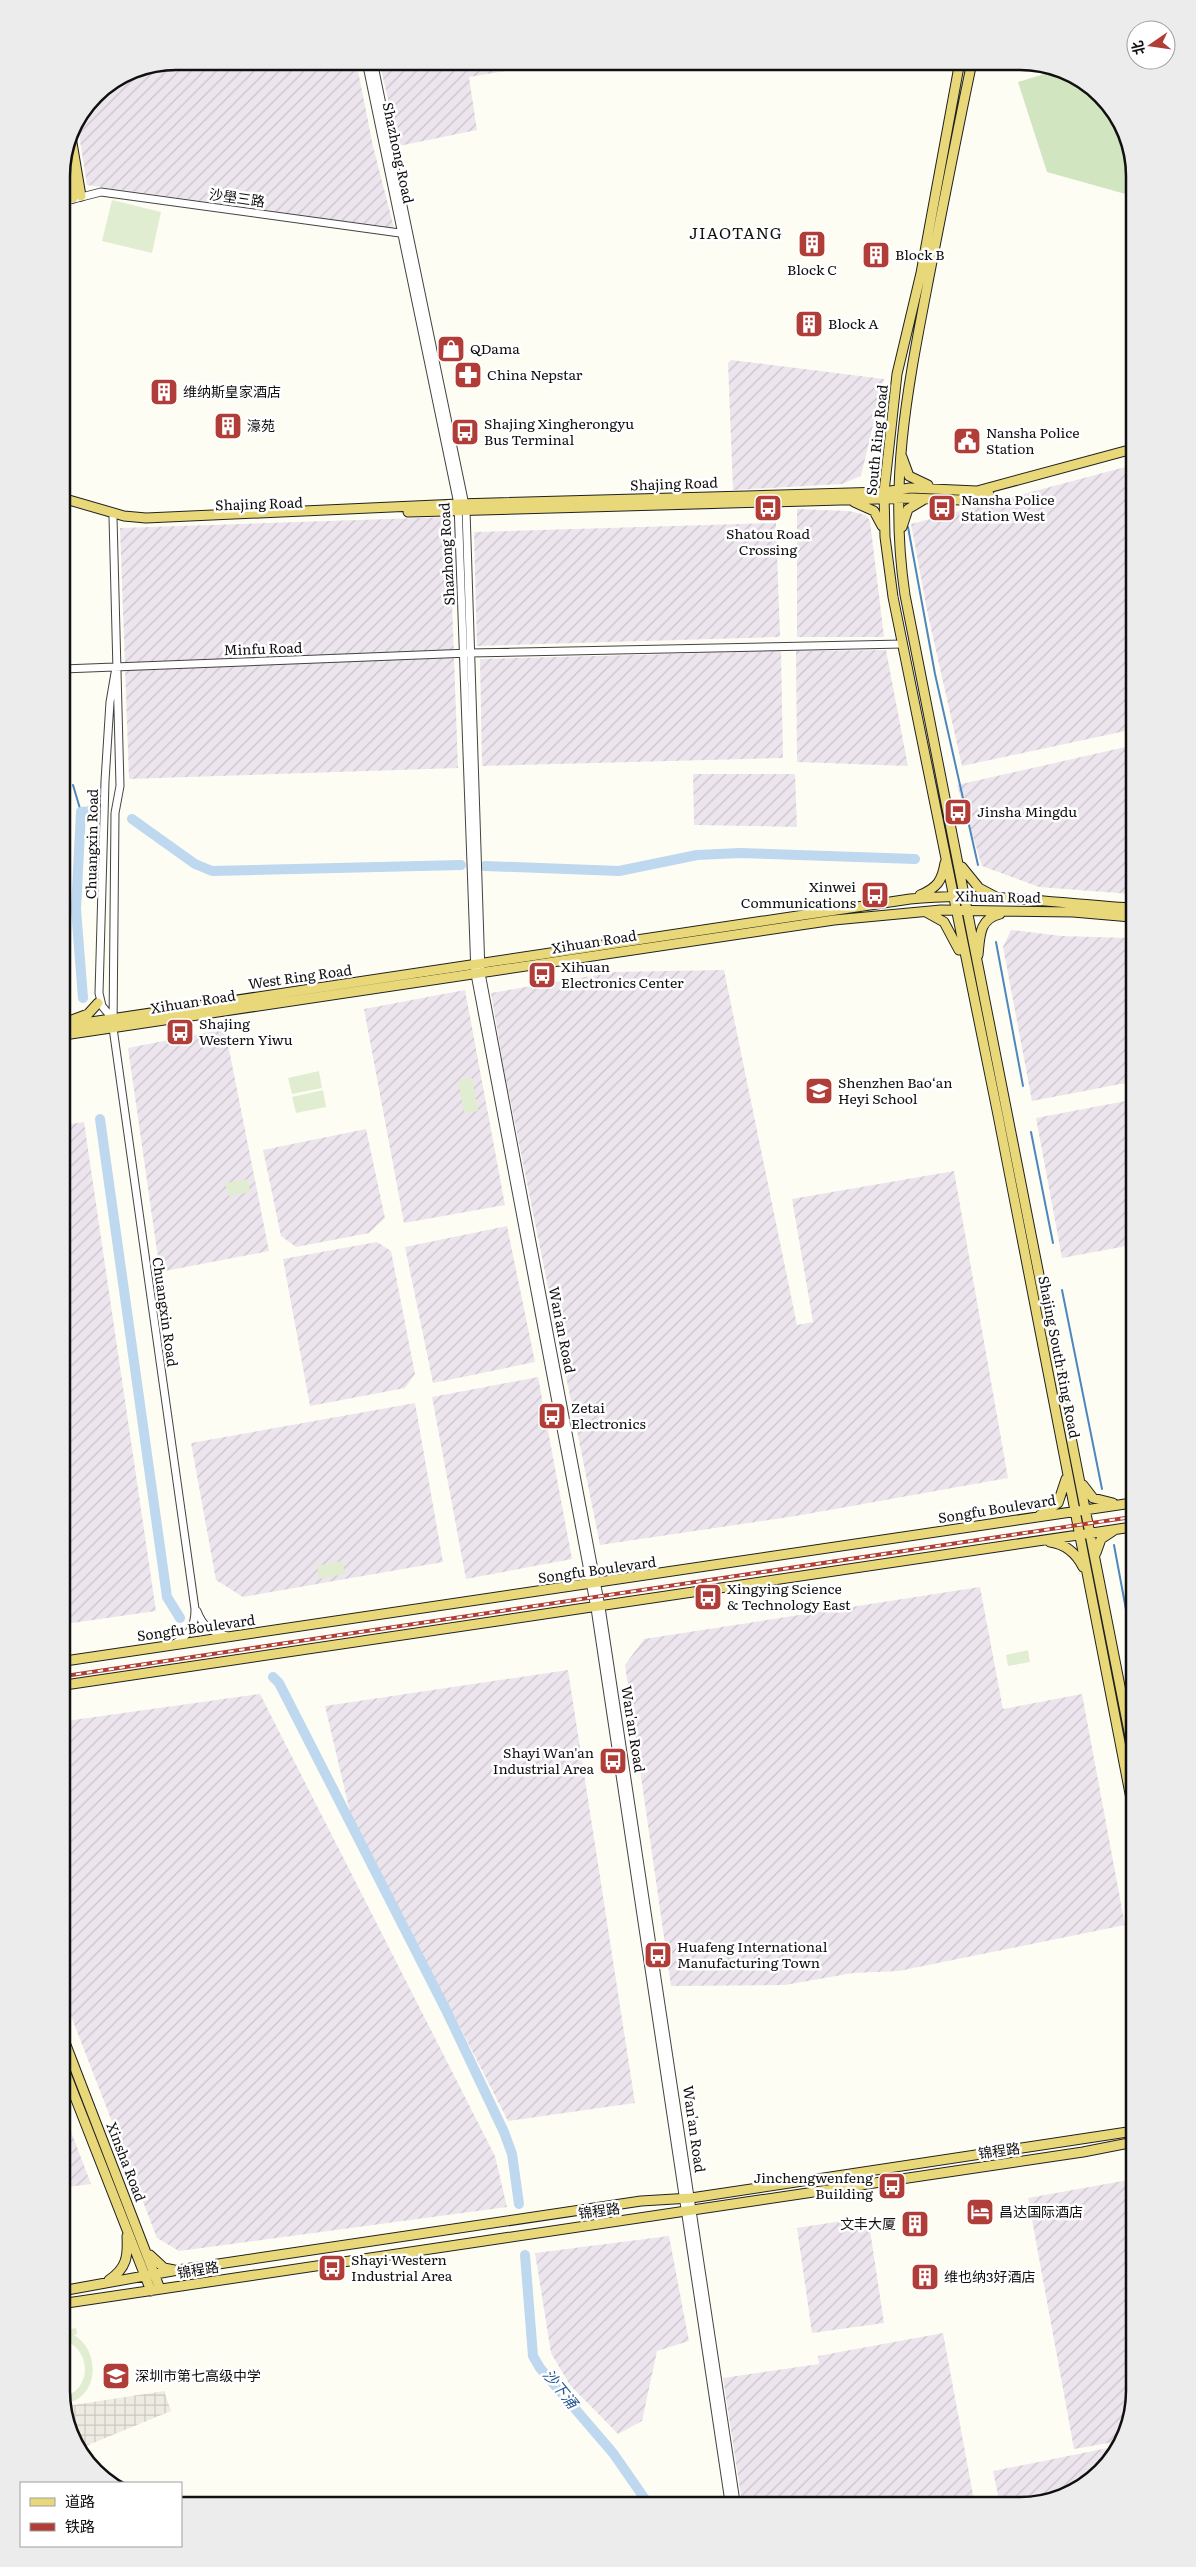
<svg xmlns="http://www.w3.org/2000/svg" width="1196" height="2567" viewBox="0 0 1196 2567" font-family="Literata,'Noto Sans SC',serif">
<style>
.industrial{fill:url(#industrial-furrows)}
.grass{fill:#d0e5c0}
.pitch{fill:#e1edd1}
.plaza{fill:url(#plaza-grid)}
.lines{fill:none;stroke-linecap:round;stroke-linejoin:round}
.stream{stroke:#4d87be;stroke-width:2}
.river{stroke:#bed8ef;stroke-width:10}
.minor-casing{stroke:#434343;stroke-width:9}
.major-casing{stroke:#212121;stroke-width:11}
.minor{stroke:#fff;stroke-width:7}
.major{stroke:#e8d879;stroke-width:9}
.rail-casing{stroke:#b03d37;stroke-width:4}
.rail{stroke:#fff;stroke-width:2;stroke-dasharray:5.5;stroke-linecap:butt}
.labels{text-anchor:middle;stroke-width:5;stroke-linejoin:round;paint-order:stroke}
.street-label{font-size:14px;fill:#101010;stroke:#fff}
.poi-label{font-size:14px;fill:#101010;stroke:#fff;text-anchor:start}
.water-label{font-size:15px;font-style:italic;fill:#275a94;stroke:#fff}
.quarter-label{font-size:16px;letter-spacing:1px;fill:#101010;stroke:#fff}
.rim{fill:none;stroke:#101010;stroke-width:2.5}
</style>
<defs>
<pattern id="industrial-furrows" width="10" height="10" patternUnits="userSpaceOnUse" patternTransform="scale(1.25)"><rect width="10" height="10" fill="#ede5ed"/><path d="M-1 1l2-2M0 10L10 0M9 11l2-2" fill="none" stroke="#cac3ca"/></pattern>
<pattern id="plaza-grid" width="8" height="8" patternUnits="userSpaceOnUse" patternTransform="scale(1.25)"><rect width="8" height="8" fill="#eeece2"/><path d="M0 4h8M4 0v8" fill="none" stroke="#cbc9c1"/></pattern>
</defs>
<rect width="100%" height="100%" fill="#fefdf4"/>
<path class="industrial" d="M 176,61 L 356,61 L 373,146 L 394,228 L 87,185 L 77,122 L 95,95 L 132,70 Z
M 379,61 L 568,61 L 469,77 L 477,130 L 399,146 Z
M 731,360 L 884,379 L 861,476 L 842,484 L 733,490 L 728,363 Z
M 1129,466 L 1130,730 L 962,766 L 928,615 L 911,524 Z
M 797,509 L 849,511 L 866,515 L 870,521 L 884,637 L 797,637 Z
M 449,517 L 458,768 L 129,779 L 120,528 Z
M 776,523 L 780,637 L 477,646 L 474,532 Z
M 886,650 L 908,766 L 797,762 L 796,651 Z
M 781,651 L 783,758 L 482,766 L 480,659 Z
M 1130,746 L 1131,894 L 1039,887 L 982,866 L 957,785 Z
M 693,774 L 795,774 L 797,827 L 694,825 Z
M 1011,930 L 1062,936 L 1131,938 L 1131,1082 L 1032,1101 L 1003,947 Z
M 724,970 L 797,1325 L 813,1322 L 792,1199 L 954,1171 L 1008,1478 L 796,1516 L 600,1545 L 503,1064 L 491,993 L 615,972 Z
M 465,990 L 505,1205 L 404,1223 L 364,1009 Z
M 225,1029 L 269,1251 L 160,1272 L 128,1048 Z
M 1131,1100 L 1132,1245 L 1062,1258 L 1036,1118 Z
M 84,1122 L 156,1611 L 65,1624 L 64,1125 Z
M 366,1129 L 385,1218 L 369,1233 L 296,1247 L 281,1236 L 263,1150 Z
M 507,1226 L 535,1362 L 433,1383 L 405,1247 Z
M 377,1242 L 391,1251 L 415,1374 L 405,1388 L 310,1406 L 283,1259 Z
M 538,1377 L 572,1559 L 466,1579 L 432,1397 Z
M 415,1403 L 443,1562 L 243,1597 L 216,1580 L 191,1443 Z
M 980,1587 L 1003,1709 L 1082,1694 L 1125,1925 L 899,1971 L 853,1973 L 785,1985 L 671,1986 L 625,1665 L 644,1639 Z
M 568,1670 L 635,2103 L 508,2121 L 350,1812 L 325,1706 Z
M 260,1694 L 495,2156 L 507,2207 L 179,2251 L 157,2238 L 66,2003 L 66,1721 Z
M 67,2121 L 91,2184 L 67,2187 Z
M 1134,2179 L 1135,2392 L 1120,2441 L 1074,2449 L 1028,2198 Z
M 868,2217 L 884,2323 L 812,2333 L 797,2228 Z
M 669,2236 L 689,2341 L 657,2351 L 642,2421 L 618,2434 L 570,2385 L 551,2353 L 535,2253 Z
M 943,2333 L 974,2500 L 742,2502 L 723,2378 L 819,2364 L 818,2356 Z
M 1118,2446 L 1115,2455 L 1057,2500 L 999,2500 L 993,2471 Z"/>
<path class="grass" d="M 1054,71 L 1090,85 L 1129,139 L 1129,195 L 1047,172 L 1018,82 Z"/>
<path class="pitch" d="M 112,200 L 161,212 L 152,253 L 102,241 Z
M 319,1071 L 322,1088 L 292,1094 L 288,1078 Z
M 472,1078 L 478,1111 L 464,1113 L 458,1080 Z
M 323,1090 L 326,1107 L 296,1113 L 292,1097 Z
M 248,1179 L 250,1192 L 228,1196 L 225,1183 Z
M 342,1561 L 345,1574 L 319,1579 L 317,1566 Z
M 1028,1650 L 1030,1662 L 1008,1666 L 1006,1655 Z
M 76,2328 L 77,2334 L 74,2335 C 100,2350 100,2396 67,2403 L 67,2386 L 69,2395 C 92,2383 89,2352 67,2341 L 67,2330 Z"/>
<path class="plaza" d="M 164,2391 L 171,2411 L 81,2448 L 67,2428 L 67,2406 Z"/>
<g class="lines">
<path class="stream" d="M 908,527 L 935,674 L 978,865
M 73,785 L 81,812
M 996,942 L 1023,1086
M 1031,1132 L 1053,1243
M 1062,1290 L 1102,1489
M 1114,1545 L 1133,1647"/>
<path class="river" d="M 132,819 L 195,864 L 212,871 L 461,865
M 485,866 L 619,871 L 697,855 L 740,853 L 915,859
M 83,998 L 76,909 L 81,812 L 93,811
M 100,1119 L 167,1597 L 180,1618
M 273,1677 L 279,1683 L 447,2012 L 504,2132 L 512,2154 L 519,2204
M 525,2255 L 533,2356 L 540,2368 L 613,2453 L 647,2502"/>
<defs>
<path id="minor" d="M 366,61 L 458,504 L 475,974 L 595,1608 L 729,2502
M 373,61 L 466,510 L 481,973 L 601,1607 L 736,2502
M 62,202 L 101,192 L 407,234
M 113,517 L 120,786 L 115,813 L 113,1028 L 195,1609 C 195,1627 190,1634 174,1644
M 63,669 L 470,653 L 903,644
M 112,1018 L 102,1006 L 99,993 L 105,781 L 110,702 L 115,673
M 197,1611 C 203,1627 211,1632 227,1636"/>
<path id="major" d="M 960,61 L 921,273 L 897,374 L 884,492 L 885,537 L 893,597 L 998,1115 L 1133,1809
M 972,62 C 957,133 943,205 929,277 C 908,386 888,482 905,595 L 1133,1752
M 70,131 L 81,196
M 65,151 L 73,198
M 902,457 L 909,476 L 928,485
M 62,498 L 124,516 L 146,518 L 458,504 L 884,492 L 910,488 L 977,491 L 1129,450
M 854,502 L 874,511 L 882,526
M 408,512 L 912,498 L 960,500 L 989,494
M 902,527 L 908,509 L 923,500
M 962,867 L 979,888 L 996,897
M 920,895 C 937,888 942,881 945,863
M 926,912 L 944,922 L 959,950
M 978,955 C 980,936 979,919 1000,914
M 72,1020 L 88,1014 L 98,1003
M 64,1026 L 910,899 C 984,891 1058,904 1131,908
M 64,1035 L 834,920 L 941,910 L 1073,912 L 1131,917
M 1083,1485 L 1093,1498 L 1113,1503
M 1040,1515 L 1058,1503 L 1066,1479
M 1050,1542 C 1065,1544 1076,1553 1083,1567
M 1096,1553 L 1101,1539 L 1113,1531
M 65,1661 L 1132,1503
M 65,1685 L 1132,1527
M 66,2045 L 160,2289
M 66,2074 L 151,2291
M 150,2255 L 164,2268 L 174,2270
M 109,2280 C 127,2268 128,2256 127,2236
M 67,2290 L 178,2270 L 641,2201 L 691,2198 L 1134,2131
M 67,2303 L 1083,2152 L 1134,2142"/>
</defs>
<use href="#minor" class="minor-casing"/>
<use href="#major" class="major-casing"/>
<use href="#minor" class="minor"/>
<use href="#major" class="major"/>
<defs>
<path id="rail" d="M 65,1676 L 1132,1517"/>
</defs>
<use href="#rail" class="rail-casing"/>
<use href="#rail" class="rail"/>
</g>
<defs>
<symbol id="building-square" viewBox="-11 -11 22 22"><rect x="-9" y="-9" width="18" height="18" rx="4" fill="#b03d37" stroke="#fff"/><path d="M-4-6H4V6H1V3H-1V6H-4ZM-2.5-4.3h1.7v1.8h-1.7ZM.8-4.3h1.7v1.8H.8ZM-2.5-1h1.7V.8h-1.7ZM.8-1h1.7V.8H.8Z" fill="#fff"/></symbol>
<symbol id="shop-square" viewBox="-11 -11 22 22"><rect x="-9" y="-9" width="18" height="18" rx="4" fill="#b03d37" stroke="#fff"/><path d="M-5-2.5h2.3a2.7 3.5 0 0 1 5.4 0H5L5.5 6h-11ZM-1.5-2.5h3a1.5 2.3 0 0 0-3 0Z" fill="#fff"/></symbol>
<symbol id="pharmacy-square" viewBox="-11 -11 22 22"><rect x="-9" y="-9" width="18" height="18" rx="4" fill="#b03d37" stroke="#fff"/><path d="M-2-6h4v4h4v4h-4v4h-4v-4h-4v-4h4Z" fill="#fff"/></symbol>
<symbol id="bus-square" viewBox="-11 -11 22 22"><rect x="-9" y="-9" width="18" height="18" rx="4" fill="#b03d37" stroke="#fff"/><path d="M-5-6H5V4H4V6H2V4H-2V6H-4V4H-5ZM-3.5-4V0h7V-4ZM-3.5 1.2v1.5H-2V1.2ZM2 1.2v1.5H3.5V1.2Z" fill="#fff"/></symbol>
<symbol id="civic-square" viewBox="-11 -11 22 22"><rect x="-9" y="-9" width="18" height="18" rx="4" fill="#b03d37" stroke="#fff"/><path d="M-.6-6.5H3V-4.5H.6V-3L4-1V1h2V6H-6V1h2V-1L-.6-3ZM-1.2 2.5V6h2.4V2.5Z" fill="#fff"/></symbol>
<symbol id="school-square" viewBox="-11 -11 22 22"><rect x="-9" y="-9" width="18" height="18" rx="4" fill="#b03d37" stroke="#fff"/><path d="M0-5L7-2L0 1L-7-2ZM-4 1L0 2.5L4 1V4Q0 6-4 4Z" fill="#fff"/></symbol>
<symbol id="hotel-square" viewBox="-11 -11 22 22"><rect x="-9" y="-9" width="18" height="18" rx="4" fill="#b03d37" stroke="#fff"/><path d="M-6-4.5h1.5V1H6V5H4.5V3h-9V5H-6ZM-4 0a1.8 1.8 0 1 1 3.6 0ZM.5 0V-2.5h3Q6-2.5 6 0Z" fill="#fff"/></symbol>
</defs>
<g fill-rule="evenodd">
<use href="#building-square" x="796" y="228" width="32" height="32"/>
<use href="#building-square" x="860" y="239" width="32" height="32"/>
<use href="#building-square" x="793" y="308" width="32" height="32"/>
<use href="#shop-square" x="435" y="333" width="32" height="32"/>
<use href="#pharmacy-square" x="452" y="359" width="32" height="32"/>
<use href="#building-square" x="148" y="376" width="32" height="32"/>
<use href="#building-square" x="212" y="410" width="32" height="32"/>
<use href="#bus-square" x="449" y="416" width="32" height="32"/>
<use href="#civic-square" x="951" y="425" width="32" height="32"/>
<use href="#bus-square" x="752" y="492" width="32" height="32"/>
<use href="#bus-square" x="926" y="492" width="32" height="32"/>
<use href="#bus-square" x="942" y="796" width="32" height="32"/>
<use href="#bus-square" x="859" y="879" width="32" height="32"/>
<use href="#bus-square" x="526" y="959" width="32" height="32"/>
<use href="#bus-square" x="164" y="1016" width="32" height="32"/>
<use href="#school-square" x="803" y="1075" width="32" height="32"/>
<use href="#bus-square" x="536" y="1400" width="32" height="32"/>
<use href="#bus-square" x="692" y="1581" width="32" height="32"/>
<use href="#bus-square" x="597" y="1745" width="32" height="32"/>
<use href="#bus-square" x="642" y="1939" width="32" height="32"/>
<use href="#bus-square" x="876" y="2170" width="32" height="32"/>
<use href="#hotel-square" x="964" y="2196" width="32" height="32"/>
<use href="#building-square" x="899" y="2208" width="32" height="32"/>
<use href="#bus-square" x="316" y="2252" width="32" height="32"/>
<use href="#building-square" x="909" y="2261" width="32" height="32"/>
<use href="#school-square" x="100" y="2360" width="32" height="32"/>
</g>
<g class="labels">
<g class="street-label">
<text transform="translate(398 153) rotate(78)" y="5">Shazhong Road</text>
<text transform="translate(237 198) rotate(8)" y="5">沙壆三路</text>
<text transform="translate(877 440) rotate(-84)" y="5">South Ring Road</text>
<text transform="translate(674 484) rotate(-2)" y="5">Shajing Road</text>
<text transform="translate(259 504) rotate(-2)" y="5">Shajing Road</text>
<text transform="translate(447 554) rotate(-93)" y="5">Shazhong Road</text>
<text transform="translate(263 649) rotate(-2)" y="5">Minfu Road</text>
<text transform="translate(92 844) rotate(-89)" y="5">Chuangxin Road</text>
<text transform="translate(998 897) rotate(1)" y="5">Xihuan Road</text>
<text transform="translate(594 942) rotate(-9)" y="5">Xihuan Road</text>
<text transform="translate(300 977) rotate(-8)" y="5">West Ring Road</text>
<text transform="translate(193 1002) rotate(-9)" y="5">Xihuan Road</text>
<text transform="translate(165 1312) rotate(82)" y="5">Chuangxin Road</text>
<text transform="translate(562 1330) rotate(79)" y="5">Wan'an Road</text>
<text transform="translate(1059 1357) rotate(79)" y="5">Shajing South Ring Road</text>
<text transform="translate(997 1509) rotate(-9)" y="5">Songfu Boulevard</text>
<text transform="translate(597 1570) rotate(-8)" y="5">Songfu Boulevard</text>
<text transform="translate(196 1628) rotate(-8)" y="5">Songfu Boulevard</text>
<text transform="translate(633 1729) rotate(81)" y="5">Wan'an Road</text>
<text transform="translate(694 2129) rotate(82)" y="5">Wan'an Road</text>
<text transform="translate(999 2151) rotate(-8)" y="5">锦程路</text>
<text transform="translate(126 2162) rotate(69)" y="5">Xinsha Road</text>
<text transform="translate(599 2211) rotate(-8)" y="5">锦程路</text>
<text transform="translate(198 2270) rotate(-9)" y="5">锦程路</text>
</g>
<g class="poi-label">
<text x="895" y="260">Block B</text>
<text x="812" y="275" text-anchor="middle">Block C</text>
<text x="828" y="329">Block A</text>
<text x="470" y="354">QDama</text>
<text x="487" y="380">China Nepstar</text>
<text x="183" y="397">维纳斯皇家酒店</text>
<text x="484" y="429">Shajing Xingherongyu<tspan x="484" dy="16">Bus Terminal</tspan></text>
<text x="247" y="431">濠苑</text>
<text x="986" y="438">Nansha Police<tspan x="986" dy="16">Station</tspan></text>
<text x="961" y="505">Nansha Police<tspan x="961" dy="16">Station West</tspan></text>
<text x="768" y="539" text-anchor="middle">Shatou Road<tspan x="768" dy="16">Crossing</tspan></text>
<text x="977" y="817">Jinsha Mingdu</text>
<text x="856" y="892" text-anchor="end">Xinwei<tspan x="856" dy="16">Communications</tspan></text>
<text x="561" y="972">Xihuan<tspan x="561" dy="16">Electronics Center</tspan></text>
<text x="199" y="1029">Shajing<tspan x="199" dy="16">Western Yiwu</tspan></text>
<text x="838" y="1088">Shenzhen Bao‘an<tspan x="838" dy="16">Heyi School</tspan></text>
<text x="571" y="1413">Zetai<tspan x="571" dy="16">Electronics</tspan></text>
<text x="727" y="1594">Xingying Science<tspan x="727" dy="16">&amp; Technology East</tspan></text>
<text x="594" y="1758" text-anchor="end">Shayi Wan'an<tspan x="594" dy="16">Industrial Area</tspan></text>
<text x="677" y="1952">Huafeng International<tspan x="677" dy="16">Manufacturing Town</tspan></text>
<text x="873" y="2183" text-anchor="end">Jinchengwenfeng<tspan x="873" dy="16">Building</tspan></text>
<text x="999" y="2217">昌达国际酒店</text>
<text x="896" y="2229" text-anchor="end">文丰大厦</text>
<text x="351" y="2265">Shayi Western<tspan x="351" dy="16">Industrial Area</tspan></text>
<text x="944" y="2282">维也纳3好酒店</text>
<text x="135" y="2381">深圳市第七高级中学</text>
</g>
<g class="water-label">
<text transform="translate(560 2389) rotate(51)" y="5">沙下涌</text>
</g>
<g class="quarter-label">
<text x="736" y="239">JIAOTANG</text>
</g>
</g>
<path d="M0 0H1196V2567H0ZM176 70H1020A106 106 0 0 1 1126 176V2391A106 106 0 0 1 1020 2497H176A106 106 0 0 1 70 2391V176A106 106 0 0 1 176 70Z" fill="#ececec" fill-rule="evenodd"/>
<path class="rim" d="M176 70H1020A106 106 0 0 1 1126 176V2391A106 106 0 0 1 1020 2497H176A106 106 0 0 1 70 2391V176A106 106 0 0 1 176 70Z"/>
<rect x="20" y="2482" width="162" height="65" fill="#ffffff" stroke="#9f9f9f"/>
<rect x="30" y="2498" width="25" height="8" fill="#e8d879" stroke="#9f9f9f"/>
<text x="65" y="2507" font-size="15" fill="#101010">道路</text>
<rect x="30" y="2523" width="25" height="8" fill="#b03d37" stroke="#9f9f9f"/>
<text x="65" y="2532" font-size="15" fill="#101010">铁路</text>
<g transform="translate(1151 45) rotate(257)"><circle r="24" fill="#ffffff" stroke="#9f9f9f"/>
<path d="M0-4L9 19L0 12L-9 19Z" fill="#b03d37"/>
<text y="-8" font-size="14" font-weight="bold" text-anchor="middle" fill="#101010">北</text>
</g>
</svg>
